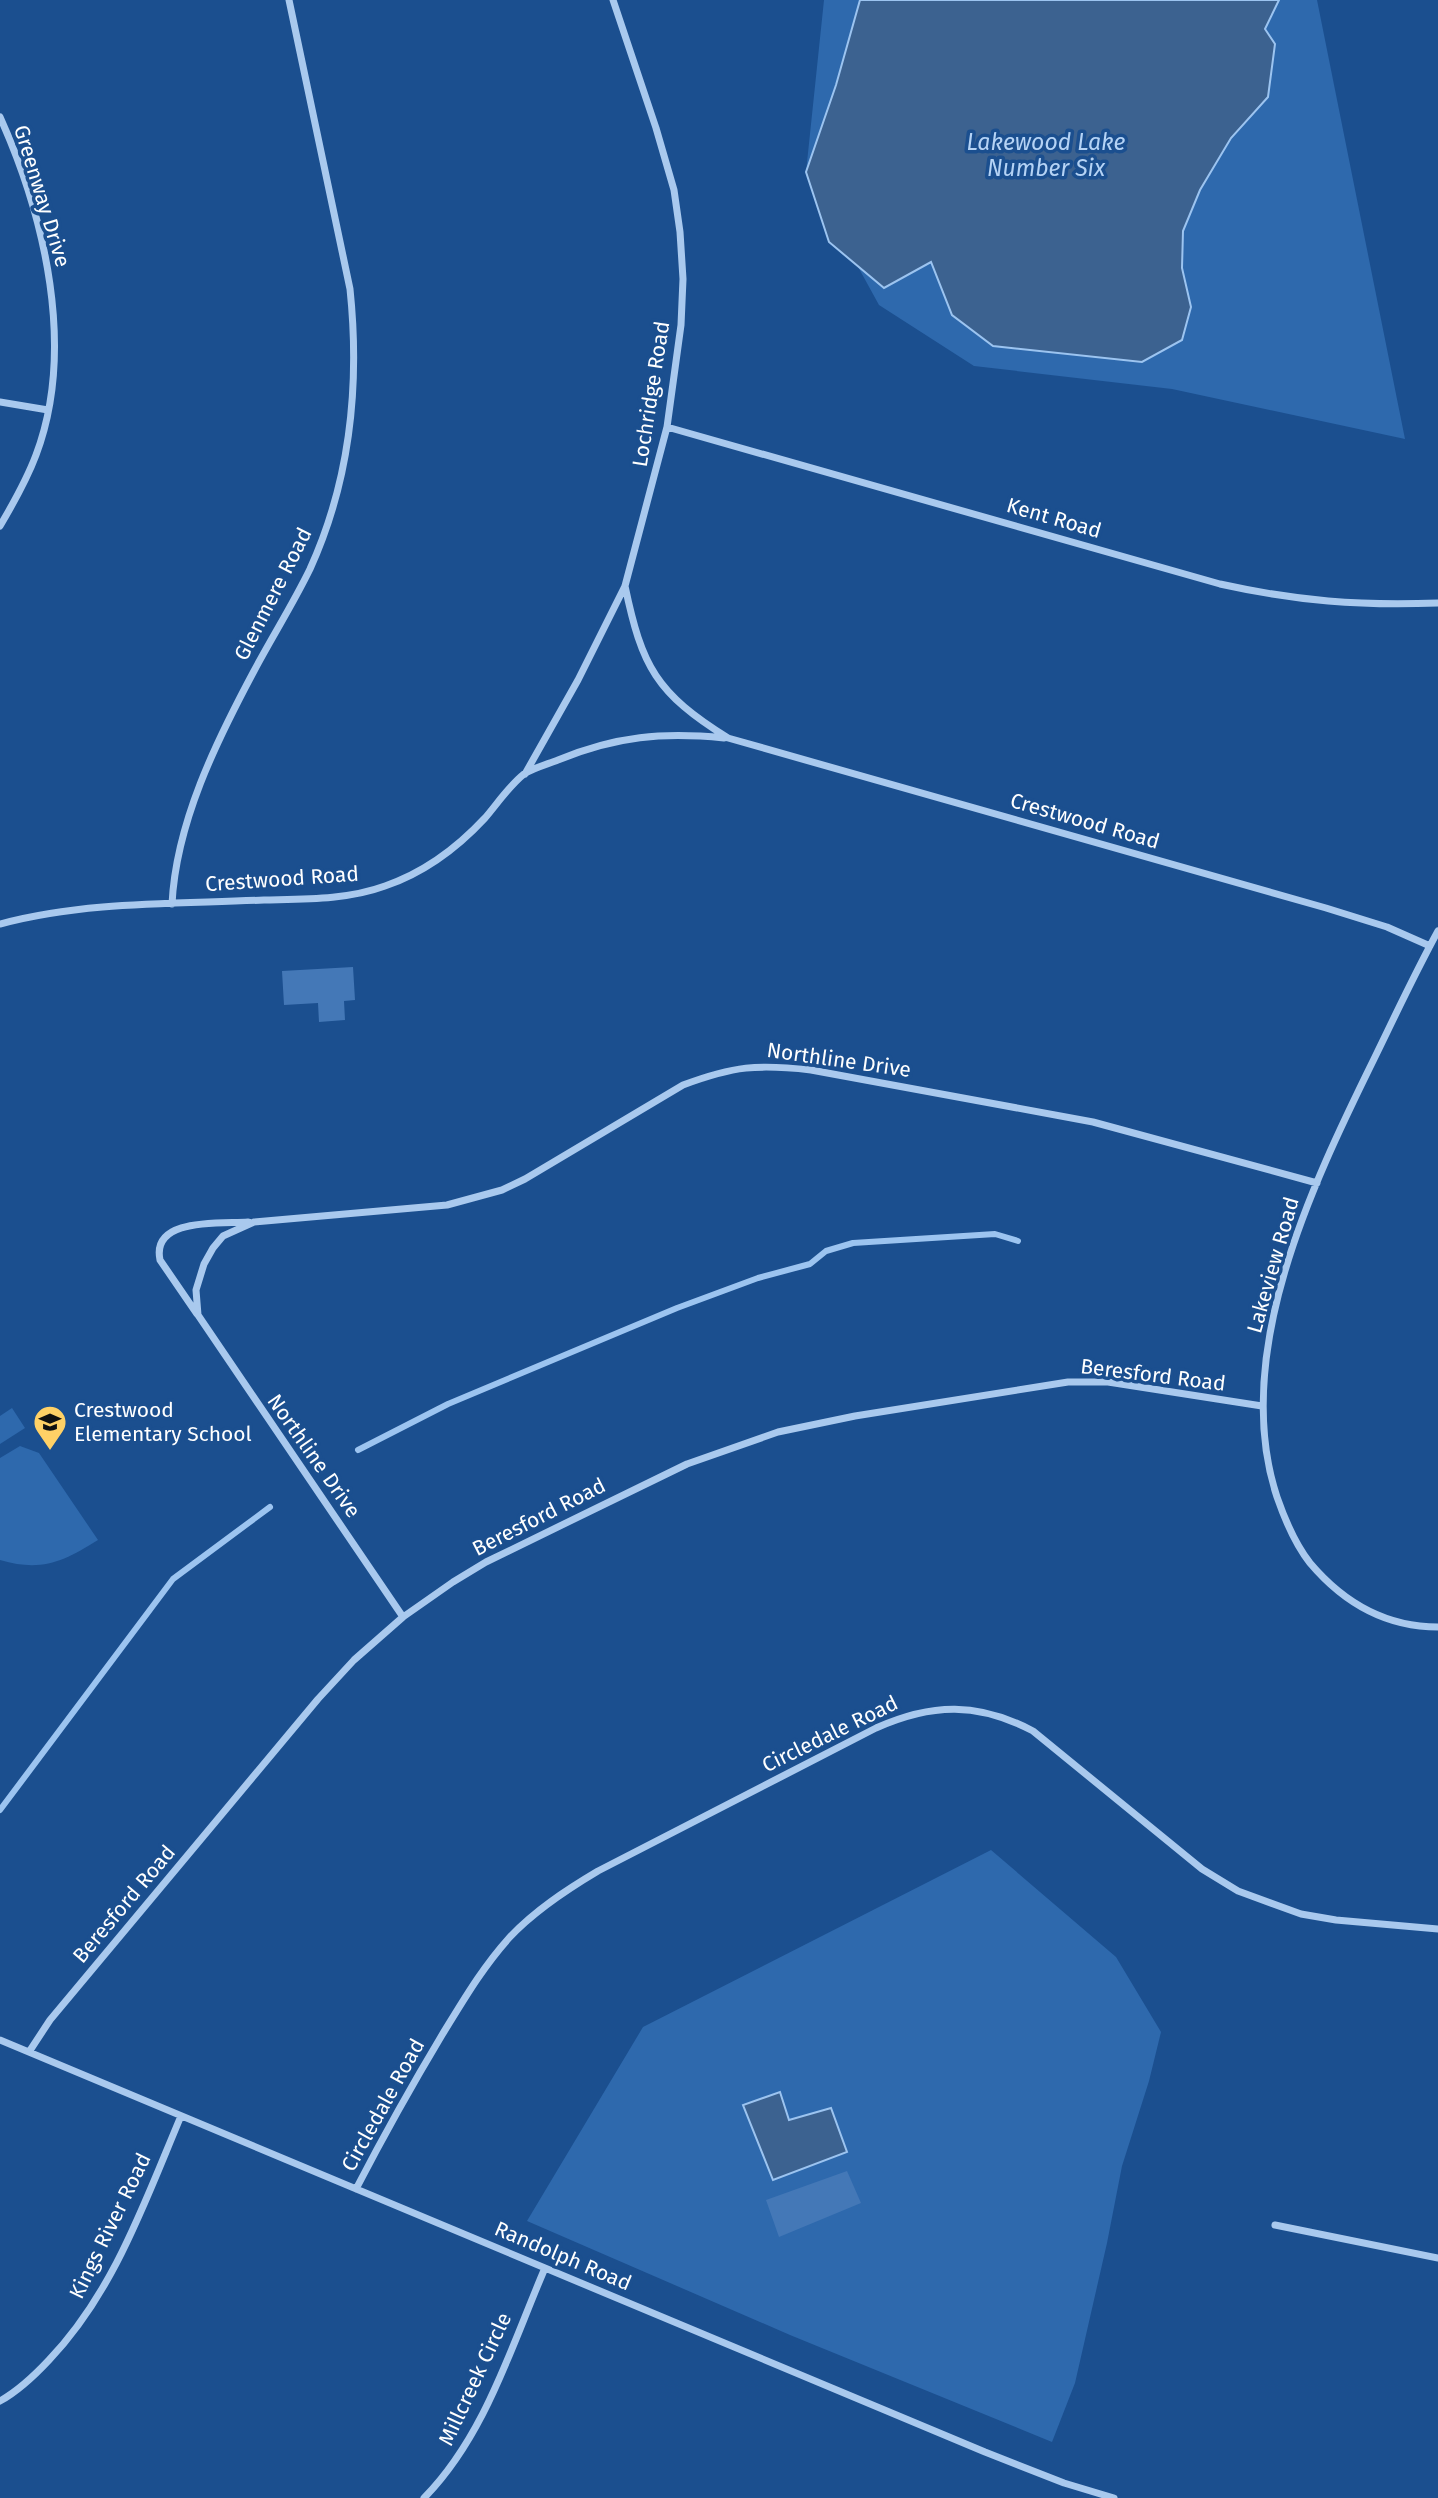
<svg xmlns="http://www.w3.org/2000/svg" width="1438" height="2498" viewBox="0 0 1438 2498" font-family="'Fira Sans',sans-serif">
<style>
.green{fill:#2e69ad}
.water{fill:#3c6290;stroke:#9cc4f0;stroke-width:2}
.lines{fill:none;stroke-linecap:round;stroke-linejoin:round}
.stream{stroke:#9cc4f0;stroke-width:6}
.building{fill:#4478b7}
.street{stroke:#a9c9ee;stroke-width:7}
.labels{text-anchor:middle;stroke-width:7;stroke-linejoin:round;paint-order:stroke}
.street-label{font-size:21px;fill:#fff;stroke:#1b4f8f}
.poi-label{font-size:21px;fill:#fff;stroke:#1b4f8f;text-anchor:start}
.water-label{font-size:23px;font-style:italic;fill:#b5d3f5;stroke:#1b4f8f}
</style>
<rect width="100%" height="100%" fill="#1b4f8f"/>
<path class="green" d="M 824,0 L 1317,0 L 1405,439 L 1172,389 L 974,366 L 879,305 L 806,172 Z
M 12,1408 L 25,1428 L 0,1444 L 0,1416 Z
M 20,1446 L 39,1453 L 98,1540 C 63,1562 41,1572 0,1560 L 0,1458 Z
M 991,1850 L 1116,1957 L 1161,2032 L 1149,2081 L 1122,2166 L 1107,2243 L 1075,2383 L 1052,2442 L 790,2335 L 527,2221 L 643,2027 Z"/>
<path class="water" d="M 860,0 L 1279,0 L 1265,29 L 1275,44 L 1268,97 L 1231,138 L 1200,190 L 1183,231 L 1182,268 L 1191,307 L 1182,340 L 1142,362 L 993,346 L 952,315 L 931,262 L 884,288 L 829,242 L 806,172 L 836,85 Z
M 780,2092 L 789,2120 L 831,2108 L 847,2152 L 773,2180 L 743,2105 Z"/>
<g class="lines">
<path class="stream" d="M 358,1450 L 448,1404 L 677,1308 L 758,1278 L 810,1264 L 826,1251 L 853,1243 L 995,1234 L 1018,1241
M 0,1810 L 173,1579 L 270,1507"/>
</g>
<path class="building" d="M 353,967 L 355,1000 L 344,1001 L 345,1020 L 319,1022 L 318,1003 L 284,1005 L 282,971 Z
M 847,2171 L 861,2203 L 779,2237 L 766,2200 Z"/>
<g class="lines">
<path class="street" d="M 0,117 C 45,217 76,349 36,455 C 27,479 13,504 0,526
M 0,402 L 48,410
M 667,427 L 1220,584 C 1297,601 1359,606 1438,603
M 625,586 C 642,667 656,693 728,738 L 1326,908 L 1387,927 L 1430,946
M 525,774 L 578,680 L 625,586 L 667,427 L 681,325 L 683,279 L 680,232 L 674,190 L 656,128 L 613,0
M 172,904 C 176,823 216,742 254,671 C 272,637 293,604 310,569 C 350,481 360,385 350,289 L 289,0
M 0,924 C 85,901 177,904 264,900 C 304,899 347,900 385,886 C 423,873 458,847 485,818 C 497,804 509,786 524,774 C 533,768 548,764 558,760 C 616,736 663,732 724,738
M 1438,931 C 1415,973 1395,1016 1374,1059 C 1312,1185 1230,1355 1277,1497 C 1285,1520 1295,1544 1310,1563 C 1343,1602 1386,1627 1438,1627
M 197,1314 L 160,1260 C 151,1217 221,1224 248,1222
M 403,1617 L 198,1315 L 196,1290 L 204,1264 L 213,1248 L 223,1236 L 254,1222 L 447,1205 L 502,1190 L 525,1179 L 683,1085 C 734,1066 757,1064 811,1070 L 1093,1122 L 1317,1183
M 0,2040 L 985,2452 L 1064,2483 L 1114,2498
M 29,2052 L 50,2020 L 318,1699 L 354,1660 L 403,1617 L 453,1582 L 486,1562 L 687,1464 L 778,1432 L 855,1416 L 1068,1382 L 1108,1382 L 1262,1406
M 356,2189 C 383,2137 412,2085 442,2035 C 463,2001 482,1968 509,1938 C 534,1911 566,1890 598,1871 L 876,1728 C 932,1703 978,1702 1033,1731 L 1202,1869 L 1238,1891 L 1301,1914 L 1336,1920 L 1438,1929
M 1275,2225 L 1438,2258
M 0,2401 C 18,2391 35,2375 49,2360 C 114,2292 145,2201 181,2116
M 424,2498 C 485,2436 511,2347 545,2268"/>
</g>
<defs>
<symbol id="school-pin" viewBox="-11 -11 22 30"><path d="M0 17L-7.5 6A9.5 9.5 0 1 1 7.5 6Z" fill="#ffd166" stroke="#1b4f8f"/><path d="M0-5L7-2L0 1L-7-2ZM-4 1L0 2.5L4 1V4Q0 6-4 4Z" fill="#111"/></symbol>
</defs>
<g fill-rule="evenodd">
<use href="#school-pin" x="31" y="1403" width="38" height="52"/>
</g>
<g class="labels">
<g class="street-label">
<text transform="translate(42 196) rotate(73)" y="7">Greenway Drive</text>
<text transform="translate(651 394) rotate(-81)" y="7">Lochridge Road</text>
<text transform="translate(1054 518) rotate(16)" y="7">Kent Road</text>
<text transform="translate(273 594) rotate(-63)" y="7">Glenmere Road</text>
<text transform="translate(1085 821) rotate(16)" y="7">Crestwood Road</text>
<text transform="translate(282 879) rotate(-4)" y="7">Crestwood Road</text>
<text transform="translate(839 1060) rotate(8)" y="7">Northline Drive</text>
<text transform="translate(1273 1265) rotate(-74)" y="7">Lakeview Road</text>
<text transform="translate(1153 1375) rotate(7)" y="7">Beresford Road</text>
<text transform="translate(314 1456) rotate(55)" y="7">Northline Drive</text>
<text transform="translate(539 1517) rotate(-27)" y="7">Beresford Road</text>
<text transform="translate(830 1734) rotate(-26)" y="7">Circledale Road</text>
<text transform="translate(124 1904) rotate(-50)" y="7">Beresford Road</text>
<text transform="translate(383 2105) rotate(-61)" y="7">Circledale Road</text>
<text transform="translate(110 2226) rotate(-64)" y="7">Kings River Road</text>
<text transform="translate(563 2256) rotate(23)" y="7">Randolph Road</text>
<text transform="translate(475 2379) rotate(-65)" y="7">Millcreek Circle</text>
</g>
<g class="poi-label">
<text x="74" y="1417">Crestwood<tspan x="74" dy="24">Elementary School</tspan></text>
</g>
<g class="water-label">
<text x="1046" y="150">Lakewood Lake<tspan x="1046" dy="26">Number Six</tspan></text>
</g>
</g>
</svg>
